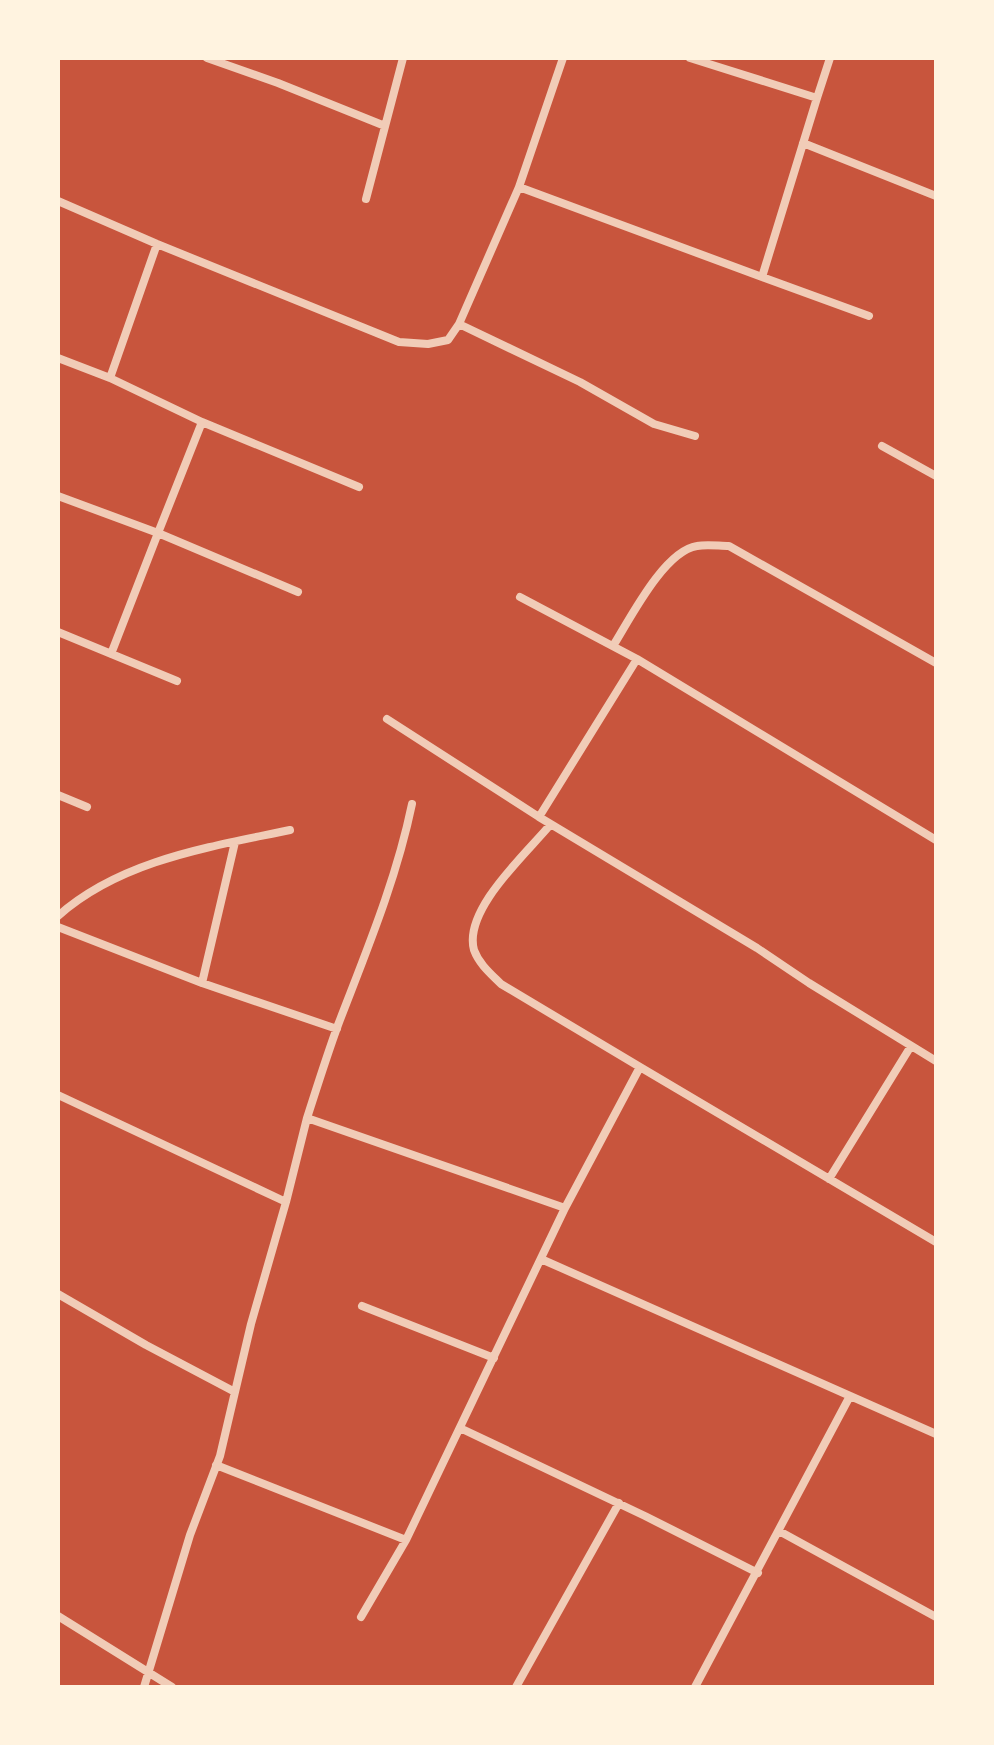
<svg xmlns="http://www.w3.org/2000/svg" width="994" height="1745" viewBox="0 0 994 1745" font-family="Rubik,sans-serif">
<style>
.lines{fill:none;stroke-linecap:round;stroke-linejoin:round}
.minor{stroke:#f1ccb7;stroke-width:8}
</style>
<rect width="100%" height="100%" fill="#c8553d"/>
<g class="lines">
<path class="minor" d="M 207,58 L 278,83 L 385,126
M 817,98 L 830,58
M 803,143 L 936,196
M 519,187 L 762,277 L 817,98 L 690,58
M 366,199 L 403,58
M 58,201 L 157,244 L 399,342 L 428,344 L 448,340 L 459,324 L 519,187 L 563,58
M 157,244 L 110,378 L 202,422 L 158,533 L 298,592
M 762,277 L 869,316
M 459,324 L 580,382 L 654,424 L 695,436
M 58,358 L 110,378
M 202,422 L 359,487
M 882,446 L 936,476
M 58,496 L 158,533 L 111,654
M 520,597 L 637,659 L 936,840
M 58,632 L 177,681
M 613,646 C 630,619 664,551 697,546 C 707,544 719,546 729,546 L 936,663
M 637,659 L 539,817 L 757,948 L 809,983 L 936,1061
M 387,719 L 539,817
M 58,795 L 87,807
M 58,916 C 121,860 210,847 290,830
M 58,927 L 202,983 L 337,1029
M 202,983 L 235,842
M 640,1067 L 936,1242
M 58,1095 L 286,1202 L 307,1118 L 565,1208 L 640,1067 L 501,984 C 491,974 479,964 474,950 C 463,910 526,854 550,825
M 307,1118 C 317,1087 327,1055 338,1025 C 366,952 396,881 412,804
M 829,1179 L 911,1046
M 541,1259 L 936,1434
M 58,1294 L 146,1345 L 235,1392 L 220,1456 L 190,1535 L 144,1687
M 362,1306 L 494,1358
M 235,1392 L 251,1324 L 286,1202
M 460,1428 L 645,1516 L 758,1573
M 216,1465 L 406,1540
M 779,1531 L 936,1617
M 58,1616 L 172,1687
M 361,1617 L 406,1540 L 565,1208
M 516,1687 L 619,1503
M 695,1687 L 850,1396"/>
</g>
<rect width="994" height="1745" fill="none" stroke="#fff3e0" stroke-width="120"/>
</svg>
